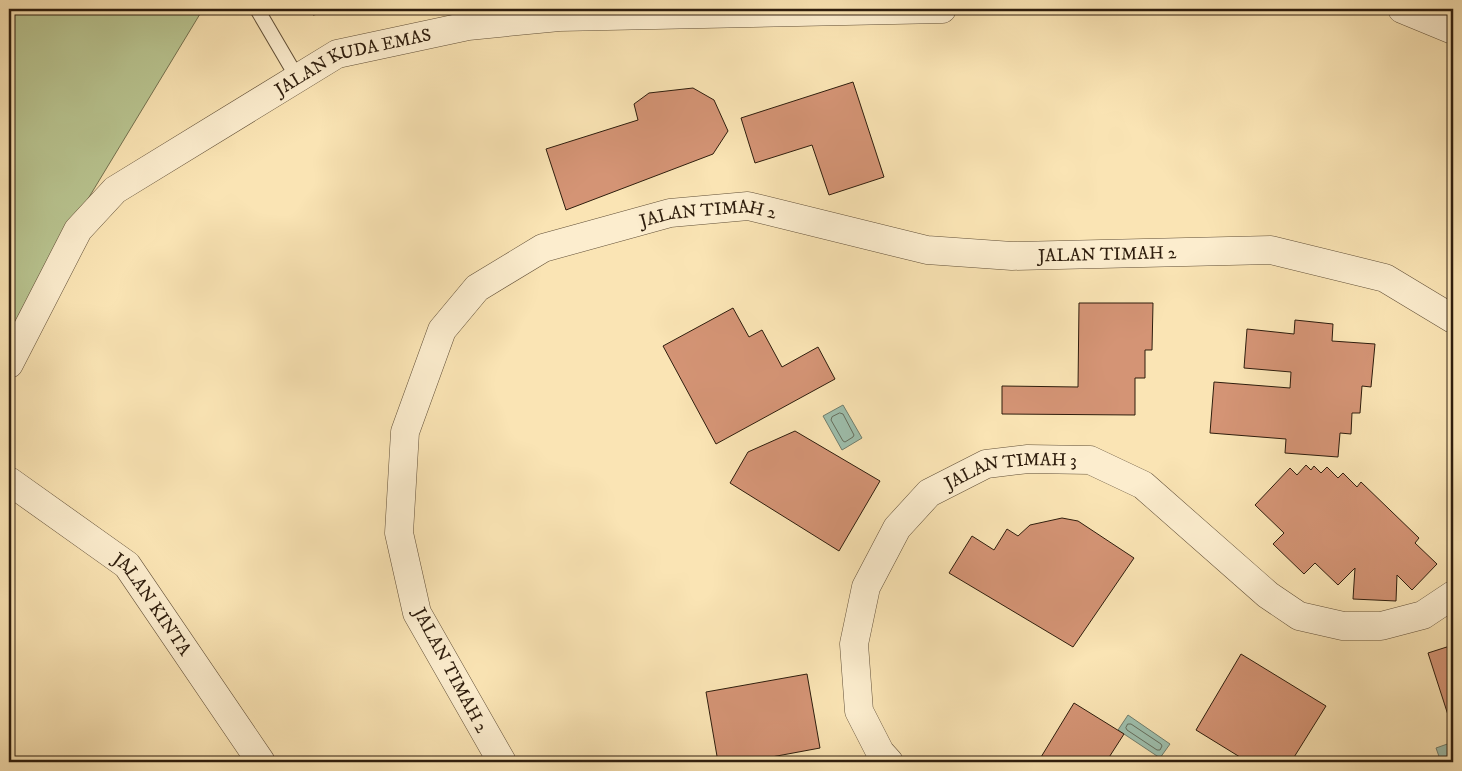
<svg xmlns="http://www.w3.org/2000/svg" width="1462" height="771" viewBox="0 0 1462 771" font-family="'IM FELL DW Pica',serif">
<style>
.green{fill:#b9c591;stroke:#74714f}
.water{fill:#9ebfad;stroke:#717e6d}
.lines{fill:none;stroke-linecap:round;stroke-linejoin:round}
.shore{stroke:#666e5d;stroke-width:1}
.building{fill:#d49475;stroke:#2e1d0d}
.lane-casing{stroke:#614f37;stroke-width:16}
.street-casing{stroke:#614f37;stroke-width:29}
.lane{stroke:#fcedce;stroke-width:14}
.street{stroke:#fcedce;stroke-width:28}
.labels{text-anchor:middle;stroke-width:5;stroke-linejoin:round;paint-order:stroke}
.street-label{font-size:18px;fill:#2e1d0d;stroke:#fcedce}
</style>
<rect width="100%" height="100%" fill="#fae4b4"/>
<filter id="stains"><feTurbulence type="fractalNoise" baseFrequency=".004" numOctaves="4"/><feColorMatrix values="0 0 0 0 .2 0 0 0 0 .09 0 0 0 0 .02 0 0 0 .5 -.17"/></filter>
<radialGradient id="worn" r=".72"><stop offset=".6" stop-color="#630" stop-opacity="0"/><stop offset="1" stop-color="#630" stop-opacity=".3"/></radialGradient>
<path class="green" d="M 9,9 L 203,9 L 77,217 L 9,348 Z"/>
<path class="water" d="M 843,405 L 862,438 L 842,450 L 823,416 Z
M 1128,715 L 1170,744 L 1160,758 L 1118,730 Z
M 1453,742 L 1453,762 L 1441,762 L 1436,748 Z"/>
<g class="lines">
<path class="shore" d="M 840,413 L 843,414 L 854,435 L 853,437 L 845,442 L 843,441 L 831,420 L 832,417 Z
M 1128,724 L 1131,724 L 1161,744 L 1162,746 L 1160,750 L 1157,750 L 1127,730 L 1126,728 Z"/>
</g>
<path class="building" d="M 311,9 L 345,9 L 313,15 Z
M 853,82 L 884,177 L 829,195 L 812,145 L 755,163 L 741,118 Z
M 693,88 L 714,100 L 728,131 L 713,154 L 566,210 L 546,149 L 638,120 L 634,104 L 649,93 Z
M 1079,303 L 1153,303 L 1152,350 L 1145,350 L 1145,378 L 1135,378 L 1135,415 L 1002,414 L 1002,386 L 1078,387 Z
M 733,308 L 749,337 L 762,330 L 782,367 L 818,347 L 835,379 L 716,444 L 663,346 Z
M 1295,320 L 1333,324 L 1332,341 L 1375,344 L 1371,387 L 1362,386 L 1360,413 L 1352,413 L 1351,434 L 1340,433 L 1338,457 L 1285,453 L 1286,439 L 1210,433 L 1214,382 L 1290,388 L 1291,372 L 1244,368 L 1247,329 L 1294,334 Z
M 795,431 L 880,481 L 839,551 L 730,483 L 748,452 Z
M 1306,465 L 1311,470 L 1314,466 L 1321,473 L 1327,467 L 1338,478 L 1343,473 L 1357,487 L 1361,482 L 1419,538 L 1415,543 L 1437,564 L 1412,590 L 1397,575 L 1396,601 L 1353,599 L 1355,568 L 1338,585 L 1315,563 L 1304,574 L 1273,544 L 1284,533 L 1255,505 L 1290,468 L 1297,475 Z
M 1062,518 L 1078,521 L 1134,558 L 1073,647 L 949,573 L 972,536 L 994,550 L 1007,529 L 1018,536 L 1030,525 Z
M 1453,645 L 1453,716 L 1449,718 L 1428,653 Z
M 1241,654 L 1326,706 L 1291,762 L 1248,762 L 1196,730 Z
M 807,674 L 820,748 L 750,761 L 750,762 L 718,762 L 706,692 Z
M 1074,703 L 1124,734 L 1106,762 L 1038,762 Z"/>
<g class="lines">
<defs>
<path id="lane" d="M 257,9 L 298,79"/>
<g id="street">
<path d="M 1402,9 L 1453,30"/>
<path id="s1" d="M 9,364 L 78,230 L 115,190 L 337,54 L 468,26 L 559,17 L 942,9"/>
<path id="s2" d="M 9,481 L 127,565 L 261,762"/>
<path id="s3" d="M 502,762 L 417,613 L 399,533 L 405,432 L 442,330 L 477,288 L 543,248 L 670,213 L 748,206 L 927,250 L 1012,256 L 1271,250 L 1385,278 L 1453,319"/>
<path id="s4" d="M 889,762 L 880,752 L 859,711 L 854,644 L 866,587 L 897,528 L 929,493 L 986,464 L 1028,459 L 1090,460 L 1143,485 L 1268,595 L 1299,616 L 1343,626 L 1381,626 L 1423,615 L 1453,595"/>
</g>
</defs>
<use href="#lane" class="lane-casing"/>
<use href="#street" class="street-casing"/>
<use href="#lane" class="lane"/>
<use href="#street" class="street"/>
</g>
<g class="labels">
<g class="street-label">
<text dy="6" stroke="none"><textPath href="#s1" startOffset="478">JALAN KUDA EMAS</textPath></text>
<text dy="6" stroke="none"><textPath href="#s3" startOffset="765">JALAN TIMAH 2</textPath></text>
<text dy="6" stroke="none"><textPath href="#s3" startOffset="1170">JALAN TIMAH 2</textPath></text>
<text dy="6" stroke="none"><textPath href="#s4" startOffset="386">JALAN TIMAH 3</textPath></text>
<text dy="6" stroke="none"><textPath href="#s2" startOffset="191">JALAN KINTA</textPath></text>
<text transform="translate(451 670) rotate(62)" y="6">JALAN TIMAH 2</text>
</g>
</g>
<rect width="1462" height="771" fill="none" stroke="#fae4b4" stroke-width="30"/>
<rect x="10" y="10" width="1442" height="751" fill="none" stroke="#2e1d0d" stroke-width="2.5"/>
<rect x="15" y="15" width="1432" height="741" fill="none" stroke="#2e1d0d"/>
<rect width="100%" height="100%" filter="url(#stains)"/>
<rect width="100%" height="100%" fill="url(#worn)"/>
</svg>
